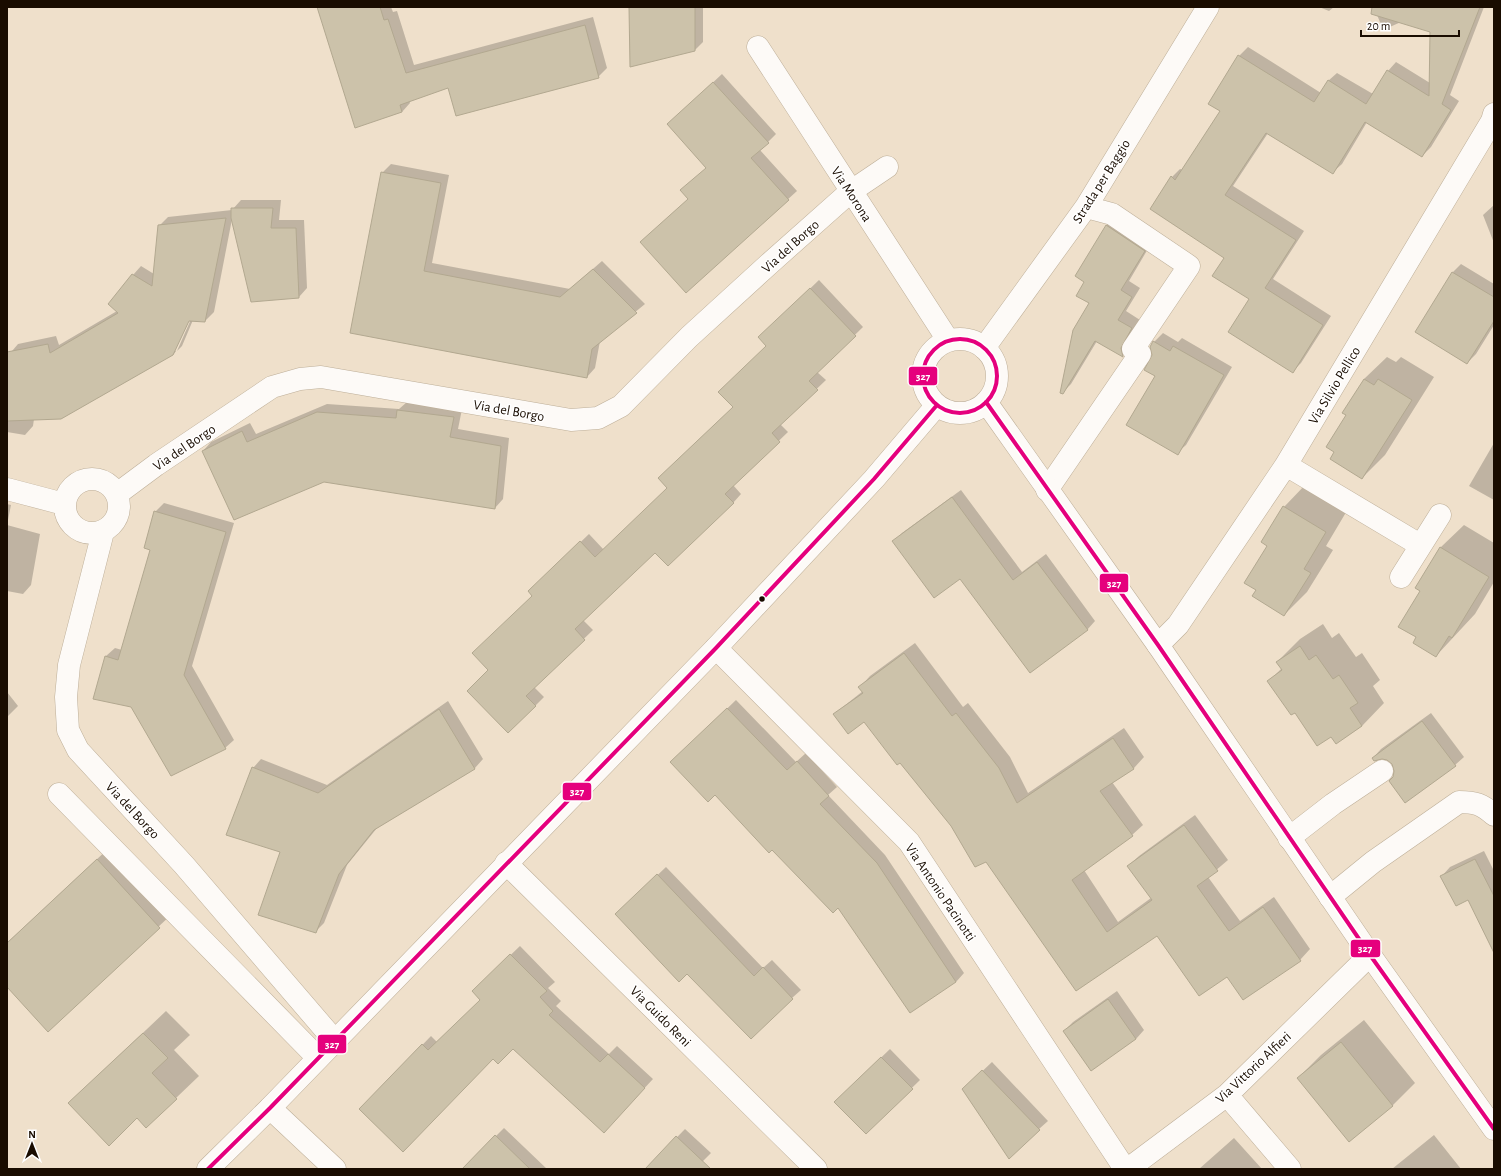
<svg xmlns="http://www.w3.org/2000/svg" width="1501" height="1176" viewBox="0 0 1501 1176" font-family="'Alegreya Sans',sans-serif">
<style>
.shadow{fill:#0003}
.building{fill:#ccc2aa;stroke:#b2a890}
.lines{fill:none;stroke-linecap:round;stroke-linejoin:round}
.minor-casing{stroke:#bdae98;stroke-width:23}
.major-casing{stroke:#bdae98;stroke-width:23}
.minor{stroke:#fdfaf7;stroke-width:22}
.major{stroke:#fdfaf7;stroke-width:22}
.bus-1-casing{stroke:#fff;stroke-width:7}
.bus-1{stroke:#e5007d;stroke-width:4}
.bus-dot{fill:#190c00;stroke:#fff;stroke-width:1.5}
.labels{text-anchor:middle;stroke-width:3;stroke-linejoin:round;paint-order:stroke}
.street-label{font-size:14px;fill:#190c00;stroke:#fff}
.line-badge{stroke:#fff;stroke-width:1.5}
.badge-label{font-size:11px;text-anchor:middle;font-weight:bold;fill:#fff}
</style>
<rect width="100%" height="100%" fill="#efe0cb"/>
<path class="shadow" d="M 318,7 L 391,7 L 393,12 L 397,11 L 414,65 L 593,17 L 607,68 L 598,77 L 449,87 L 409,100 L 410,103 L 402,112 Z
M 630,7 L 703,7 L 703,42 L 695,50 Z
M 1319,7 L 1334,7 L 1329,11 Z
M 1374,7 L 1484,7 L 1450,95 L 1459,101 L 1431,147 L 1422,156 L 1367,122 L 1342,164 L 1333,172 L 1268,133 L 1233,186 L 1304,231 L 1273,279 L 1331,316 L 1301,363 L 1293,371 L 1225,257 L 1172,177 L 1180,169 L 1183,170 L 1221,111 L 1209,103 L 1239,56 L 1248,47 L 1321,93 L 1328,81 L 1337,73 L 1373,94 L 1388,71 L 1396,62 L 1430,83 L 1431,31 L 1401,22 L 1383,30 Z
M 722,74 L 776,134 L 760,150 L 797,191 L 686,292 L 689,199 L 707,167 L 677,116 Z
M 391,164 L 449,175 L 432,263 L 570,289 L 602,261 L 645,304 L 600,341 L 595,368 L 587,377 L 352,332 L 382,173 Z
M 241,200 L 281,200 L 279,220 L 304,220 L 307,288 L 299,297 L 233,214 L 214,312 L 205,321 L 193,320 L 182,346 L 177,351 L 192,317 L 191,316 L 174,351 L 176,351 L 173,355 L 34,419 L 33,426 L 25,435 L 7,432 L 7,357 L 18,344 L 56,336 L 59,345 L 117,311 L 133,275 L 141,266 L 154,274 L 159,226 L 168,217 L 232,210 Z
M 1494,205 L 1494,243 L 1483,215 Z
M 1115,217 L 1152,242 L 1129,281 L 1140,288 L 1126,311 L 1140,320 L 1131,347 L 1123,355 L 1097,341 L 1071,384 L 1062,393 L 1090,303 L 1086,282 L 1106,226 Z
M 1461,264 L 1494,284 L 1494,325 L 1476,354 L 1467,363 L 1453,272 Z
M 819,280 L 863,327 L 817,372 L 826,380 L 780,424 L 788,432 L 733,485 L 741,494 L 733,503 L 655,551 L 583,620 L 593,630 L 534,687 L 544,697 L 535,706 L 490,670 L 533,595 L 538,583 L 589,534 L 604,550 L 669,488 L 734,407 L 768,345 L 768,329 Z
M 1163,333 L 1178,342 L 1182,338 L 1232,367 L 1186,445 L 1177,453 L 1156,376 L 1154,342 Z
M 1387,357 L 1396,362 L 1401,357 L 1434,377 L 1385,455 L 1362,478 L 1347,415 L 1364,379 Z
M 407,402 L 462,409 L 458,429 L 509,438 L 503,499 L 495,508 L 203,451 L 211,442 L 250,423 L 256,434 L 327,404 L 399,409 Z
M 1494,443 L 1494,500 L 1469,486 Z
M 1306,484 L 1348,509 L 1326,546 L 1333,550 L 1307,592 L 1284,615 L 1257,589 L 1268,546 L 1284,507 Z
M 961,490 L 1022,572 L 1046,554 L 1095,621 L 1087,630 L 961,577 L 894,542 L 902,533 Z
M 164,503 L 234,523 L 192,666 L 234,740 L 225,748 L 132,706 L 94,698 L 106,656 L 115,648 L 122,650 L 151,549 L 155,512 Z
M 7,504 L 11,505 L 7,525 L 40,534 L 31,585 L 23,594 L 7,591 Z
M 1464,525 L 1494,543 L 1494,582 L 1475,614 L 1436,656 L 1418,637 L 1421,590 L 1417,588 L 1441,547 Z
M 1323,624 L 1332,638 L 1339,633 L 1356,657 L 1362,653 L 1380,680 L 1373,686 L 1384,703 L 1362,726 L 1336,743 L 1331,735 L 1296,711 L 1269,681 L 1282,668 L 1277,662 L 1300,639 Z
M 915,643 L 963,707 L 968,703 L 1010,757 L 1028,793 L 1124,728 L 1144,757 L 1134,768 L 1112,782 L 1143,825 L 1132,835 L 1084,870 L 1118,922 L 1151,898 L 1128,866 L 1139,856 L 1195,815 L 1228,860 L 1208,877 L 1240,921 L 1274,897 L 1310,949 L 1300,960 L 1227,976 L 1157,935 L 1076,990 L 986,860 L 952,826 L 865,720 L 834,714 L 863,691 L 860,687 L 870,676 Z
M 7,692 L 18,706 L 7,717 Z
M 736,700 L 796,762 L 806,753 L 837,787 L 828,795 L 885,855 L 964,973 L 956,982 L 838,907 L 680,754 Z
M 448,701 L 483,759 L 475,768 L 377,828 L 347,865 L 324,923 L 315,932 L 281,852 L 253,768 L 261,759 L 327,785 Z
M 1431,713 L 1464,757 L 1455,765 L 1394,777 L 1395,770 L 1393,763 L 1388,759 L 1373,758 L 1381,749 Z
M 110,847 L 172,914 L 48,1030 L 7,986 L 7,943 Z
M 1484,851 L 1494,871 L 1494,934 L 1468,899 L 1442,876 L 1450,867 Z
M 666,867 L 763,968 L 772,960 L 801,990 L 792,998 L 625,906 Z
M 520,946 L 555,982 L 548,988 L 561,1001 L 556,1006 L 609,1054 L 617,1046 L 653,1079 L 612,1123 L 513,1048 L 493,1058 L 360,1109 L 431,1036 L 437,1042 L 481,1000 L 473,991 Z
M 1117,991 L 1144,1030 L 1136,1039 L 1091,1069 L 1064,1031 L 1073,1022 Z
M 166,1011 L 190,1035 L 174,1050 L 199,1076 L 176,1098 L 137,1117 L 69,1103 Z
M 1364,1020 L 1415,1083 L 1393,1105 L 1350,1140 L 1298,1078 L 1321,1055 Z
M 890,1049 L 920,1080 L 866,1133 L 835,1102 Z
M 992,1062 L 1048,1121 L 1039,1129 L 972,1081 Z
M 504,1128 L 547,1169 L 463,1169 Z
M 685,1129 L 711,1153 L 700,1164 L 706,1169 L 646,1169 Z
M 1434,1135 L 1461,1169 L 1392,1169 Z
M 1234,1138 L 1262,1169 L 1199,1169 Z"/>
<path class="building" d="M 317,7 L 380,7 L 384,20 L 388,19 L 406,73 L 585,25 L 599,78 L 456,116 L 448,88 L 400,105 L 402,112 L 355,128 Z
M 629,7 L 695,7 L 695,51 L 630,67 Z
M 1372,7 L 1480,7 L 1442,104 L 1451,110 L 1422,157 L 1365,122 L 1333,174 L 1266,133 L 1225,195 L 1296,240 L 1265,288 L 1323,325 L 1293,373 L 1228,332 L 1249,299 L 1212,276 L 1224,258 L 1150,209 L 1171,176 L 1175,180 L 1220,111 L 1208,104 L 1238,55 L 1314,102 L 1328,80 L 1366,104 L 1387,70 L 1429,96 L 1430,32 L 1371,14 Z
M 713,82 L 769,143 L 751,158 L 789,200 L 686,293 L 640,242 L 688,199 L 680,190 L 706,168 L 667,124 Z
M 381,172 L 441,183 L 424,271 L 560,297 L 593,269 L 637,313 L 592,349 L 587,378 L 350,333 Z
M 231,208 L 273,208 L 271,228 L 296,228 L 299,298 L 251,302 L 231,218 Z
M 226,218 L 205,322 L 189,321 L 173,355 L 61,419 L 7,421 L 7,352 L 48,344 L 50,353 L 118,313 L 108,304 L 132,274 L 152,286 L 158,225 Z
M 1106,225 L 1145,251 L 1121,290 L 1132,297 L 1118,320 L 1132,328 L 1121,348 L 1123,357 L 1095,341 L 1063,394 L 1060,393 L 1073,330 L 1089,303 L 1076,296 L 1084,282 L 1075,276 Z
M 1452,272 L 1494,297 L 1494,321 L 1467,364 L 1415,332 Z
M 810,288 L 856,336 L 809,381 L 818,390 L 772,433 L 780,442 L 725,494 L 734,503 L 668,566 L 655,553 L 575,629 L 585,640 L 526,696 L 536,706 L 508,733 L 467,691 L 488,670 L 472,653 L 532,596 L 528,591 L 580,541 L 595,557 L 667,488 L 658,478 L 733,407 L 718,392 L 766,346 L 758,337 Z
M 1153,341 L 1170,351 L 1173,346 L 1224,375 L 1178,455 L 1126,425 L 1155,376 L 1144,370 L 1152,355 L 1150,347 Z
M 1364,379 L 1374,385 L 1378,379 L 1412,400 L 1362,479 L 1330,459 L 1334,452 L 1326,447 L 1346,415 L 1342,413 Z
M 397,410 L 454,417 L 450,437 L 501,446 L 495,509 L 324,482 L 234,520 L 202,451 L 242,431 L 247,442 L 317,412 L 396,418 Z
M 952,497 L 1013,580 L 1037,562 L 1088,630 L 1030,673 L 960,579 L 934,598 L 892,541 Z
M 1283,506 L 1326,532 L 1304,569 L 1311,573 L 1284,616 L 1252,596 L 1256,590 L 1244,583 L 1267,546 L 1261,542 Z
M 154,511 L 226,532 L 184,675 L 226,749 L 171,776 L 131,707 L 93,699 L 105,656 L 118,660 L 150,550 L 144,548 Z
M 1440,547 L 1489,577 L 1452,638 L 1449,636 L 1436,657 L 1413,643 L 1416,637 L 1398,627 L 1420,591 L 1415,588 Z
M 1300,646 L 1309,660 L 1316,655 L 1333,679 L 1339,675 L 1358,703 L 1350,708 L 1362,726 L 1336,744 L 1331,737 L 1317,746 L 1295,713 L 1291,715 L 1267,681 L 1282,670 L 1276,662 Z
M 904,653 L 952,716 L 956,713 L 999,768 L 1017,803 L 1113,738 L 1134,769 L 1100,791 L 1133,836 L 1072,880 L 1107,932 L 1152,900 L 1127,866 L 1184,825 L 1218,871 L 1197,886 L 1229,931 L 1263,907 L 1301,961 L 1243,1000 L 1227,977 L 1199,996 L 1157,936 L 1076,991 L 986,862 L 975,867 L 951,826 L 900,763 L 897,765 L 864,722 L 848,734 L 833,714 L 863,693 L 858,687 Z
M 727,708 L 787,770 L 797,761 L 829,796 L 820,804 L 877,863 L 956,982 L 910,1013 L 838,908 L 833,913 L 772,850 L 769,853 L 715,795 L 708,802 L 670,762 Z
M 439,709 L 475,769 L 374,830 L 339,874 L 316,933 L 258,915 L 280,852 L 226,835 L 252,767 L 318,793 Z
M 1422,721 L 1456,766 L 1405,803 L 1389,781 L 1393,777 L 1394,771 L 1392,764 L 1387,760 L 1382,759 L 1374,761 L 1372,758 Z
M 97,859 L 160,928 L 48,1032 L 7,987 L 7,943 Z
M 1475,859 L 1494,896 L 1494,953 L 1468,900 L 1456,906 L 1440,876 Z
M 657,874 L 754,976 L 763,967 L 793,999 L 751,1039 L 687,974 L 679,982 L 615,914 Z
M 510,954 L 547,991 L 540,997 L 553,1011 L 549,1015 L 600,1062 L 608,1054 L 645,1088 L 604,1133 L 513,1049 L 498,1064 L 493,1059 L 403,1152 L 359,1109 L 422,1044 L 428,1050 L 480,1000 L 472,991 Z
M 1108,999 L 1136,1039 L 1091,1071 L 1063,1031 Z
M 143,1033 L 168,1058 L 152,1073 L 177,1099 L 146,1128 L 137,1118 L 109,1146 L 68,1103 Z
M 1341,1042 L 1393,1106 L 1349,1142 L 1297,1078 Z
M 881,1057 L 913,1089 L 866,1134 L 834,1102 Z
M 982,1070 L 1040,1130 L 1009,1159 L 962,1089 Z
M 495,1135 L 530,1169 L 462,1169 Z
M 676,1136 L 711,1169 L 645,1169 Z"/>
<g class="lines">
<defs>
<path id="minor" d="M 758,47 L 948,340
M 984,348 L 1086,207 L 1208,7
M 1286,465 L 1420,545
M65 506a27 27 0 1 1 54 0a27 27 0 1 1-54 0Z
M 7,489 L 64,504
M 1047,490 L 1140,354 L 1133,349 L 1189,266 L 1112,214 L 1086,207
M 117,494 L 156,465 L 272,387 L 300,379 L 321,377 L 571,420 L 598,418 L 621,406 L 689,337 L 769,264 L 850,192 L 887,167
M 103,532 L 69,665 L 66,697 L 68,730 L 78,750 L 184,865 L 335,1041
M 1401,577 L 1440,515
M 1158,645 L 1178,625 L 1286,465 L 1492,121 L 1494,114
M 716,648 L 909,842 L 1125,1169
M 59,794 L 318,1058
M 1289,838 L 1333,804 L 1382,771
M 506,863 L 816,1169
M 1330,897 L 1373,862 L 1459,802 C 1475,802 1482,804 1494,815
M 1227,1095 L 1290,1169
M 270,1108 L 335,1169
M 1128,1169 L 1227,1095 L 1370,955"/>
<path id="major" d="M923 376a37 37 0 1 1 74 0a37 37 0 1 1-74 0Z
M 986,402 L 1158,645 L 1370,955 L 1494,1129
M 208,1169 L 270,1108 L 716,648 L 874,479 L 937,405"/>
</defs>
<use href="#minor" class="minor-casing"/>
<use href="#major" class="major-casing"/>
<use href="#minor" class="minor"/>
<use href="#major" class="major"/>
<defs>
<path id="bus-1" d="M923 376a37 37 0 1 1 74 0a37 37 0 1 1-74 0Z
M 986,402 L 1158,645 L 1370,955 L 1494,1129
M 208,1169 L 270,1108 L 716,648 L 874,479 L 937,405"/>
</defs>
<use href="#bus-1" class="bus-1-casing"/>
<use href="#bus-1" class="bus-1"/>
</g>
<circle class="bus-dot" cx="762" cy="599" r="3.5"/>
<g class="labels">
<g class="street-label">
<text transform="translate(1101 181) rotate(-58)" y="5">Strada per Baggio</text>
<text transform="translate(852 194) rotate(57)" y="5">Via Morona</text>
<text transform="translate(790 246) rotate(-42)" y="5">Via del Borgo</text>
<text transform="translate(1334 385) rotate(-59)" y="5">Via Silvio Pellico</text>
<text transform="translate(509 410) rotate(10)" y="5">Via del Borgo</text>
<text transform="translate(184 447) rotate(-34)" y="5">Via del Borgo</text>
<text transform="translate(133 810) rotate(47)" y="5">Via del Borgo</text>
<text transform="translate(941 892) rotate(56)" y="5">Via Antonio Pacinotti</text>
<text transform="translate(661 1016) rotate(45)" y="5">Via Guido Reni</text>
<text transform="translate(1253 1067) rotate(-43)" y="5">Via Vittorio Alfieri</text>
</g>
</g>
<g class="line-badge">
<rect x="908" y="366" width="30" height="20" rx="4" fill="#e5007d"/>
<rect x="1099" y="573" width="30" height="20" rx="4" fill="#e5007d"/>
<rect x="562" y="782" width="30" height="19" rx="4" fill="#e5007d"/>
<rect x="1350" y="939" width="31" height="19" rx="4" fill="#e5007d"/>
<rect x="317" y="1034" width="30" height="20" rx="4" fill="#e5007d"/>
</g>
<g class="badge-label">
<text x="923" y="380">327</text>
<text x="1114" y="587">327</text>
<text x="577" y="795">327</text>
<text x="1365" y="952">327</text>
<text x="332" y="1048">327</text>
</g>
<rect width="1501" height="1176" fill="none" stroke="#190c00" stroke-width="16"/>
<g transform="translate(32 1144)" stroke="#ffffff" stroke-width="3" paint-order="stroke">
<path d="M0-3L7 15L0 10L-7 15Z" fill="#190c00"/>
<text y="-6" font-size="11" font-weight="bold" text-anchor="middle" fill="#190c00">N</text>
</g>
<path d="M1361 30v6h98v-6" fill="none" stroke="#190c00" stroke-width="2"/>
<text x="1367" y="30" font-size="12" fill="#190c00" stroke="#ffffff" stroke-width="3" paint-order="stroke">20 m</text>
</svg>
